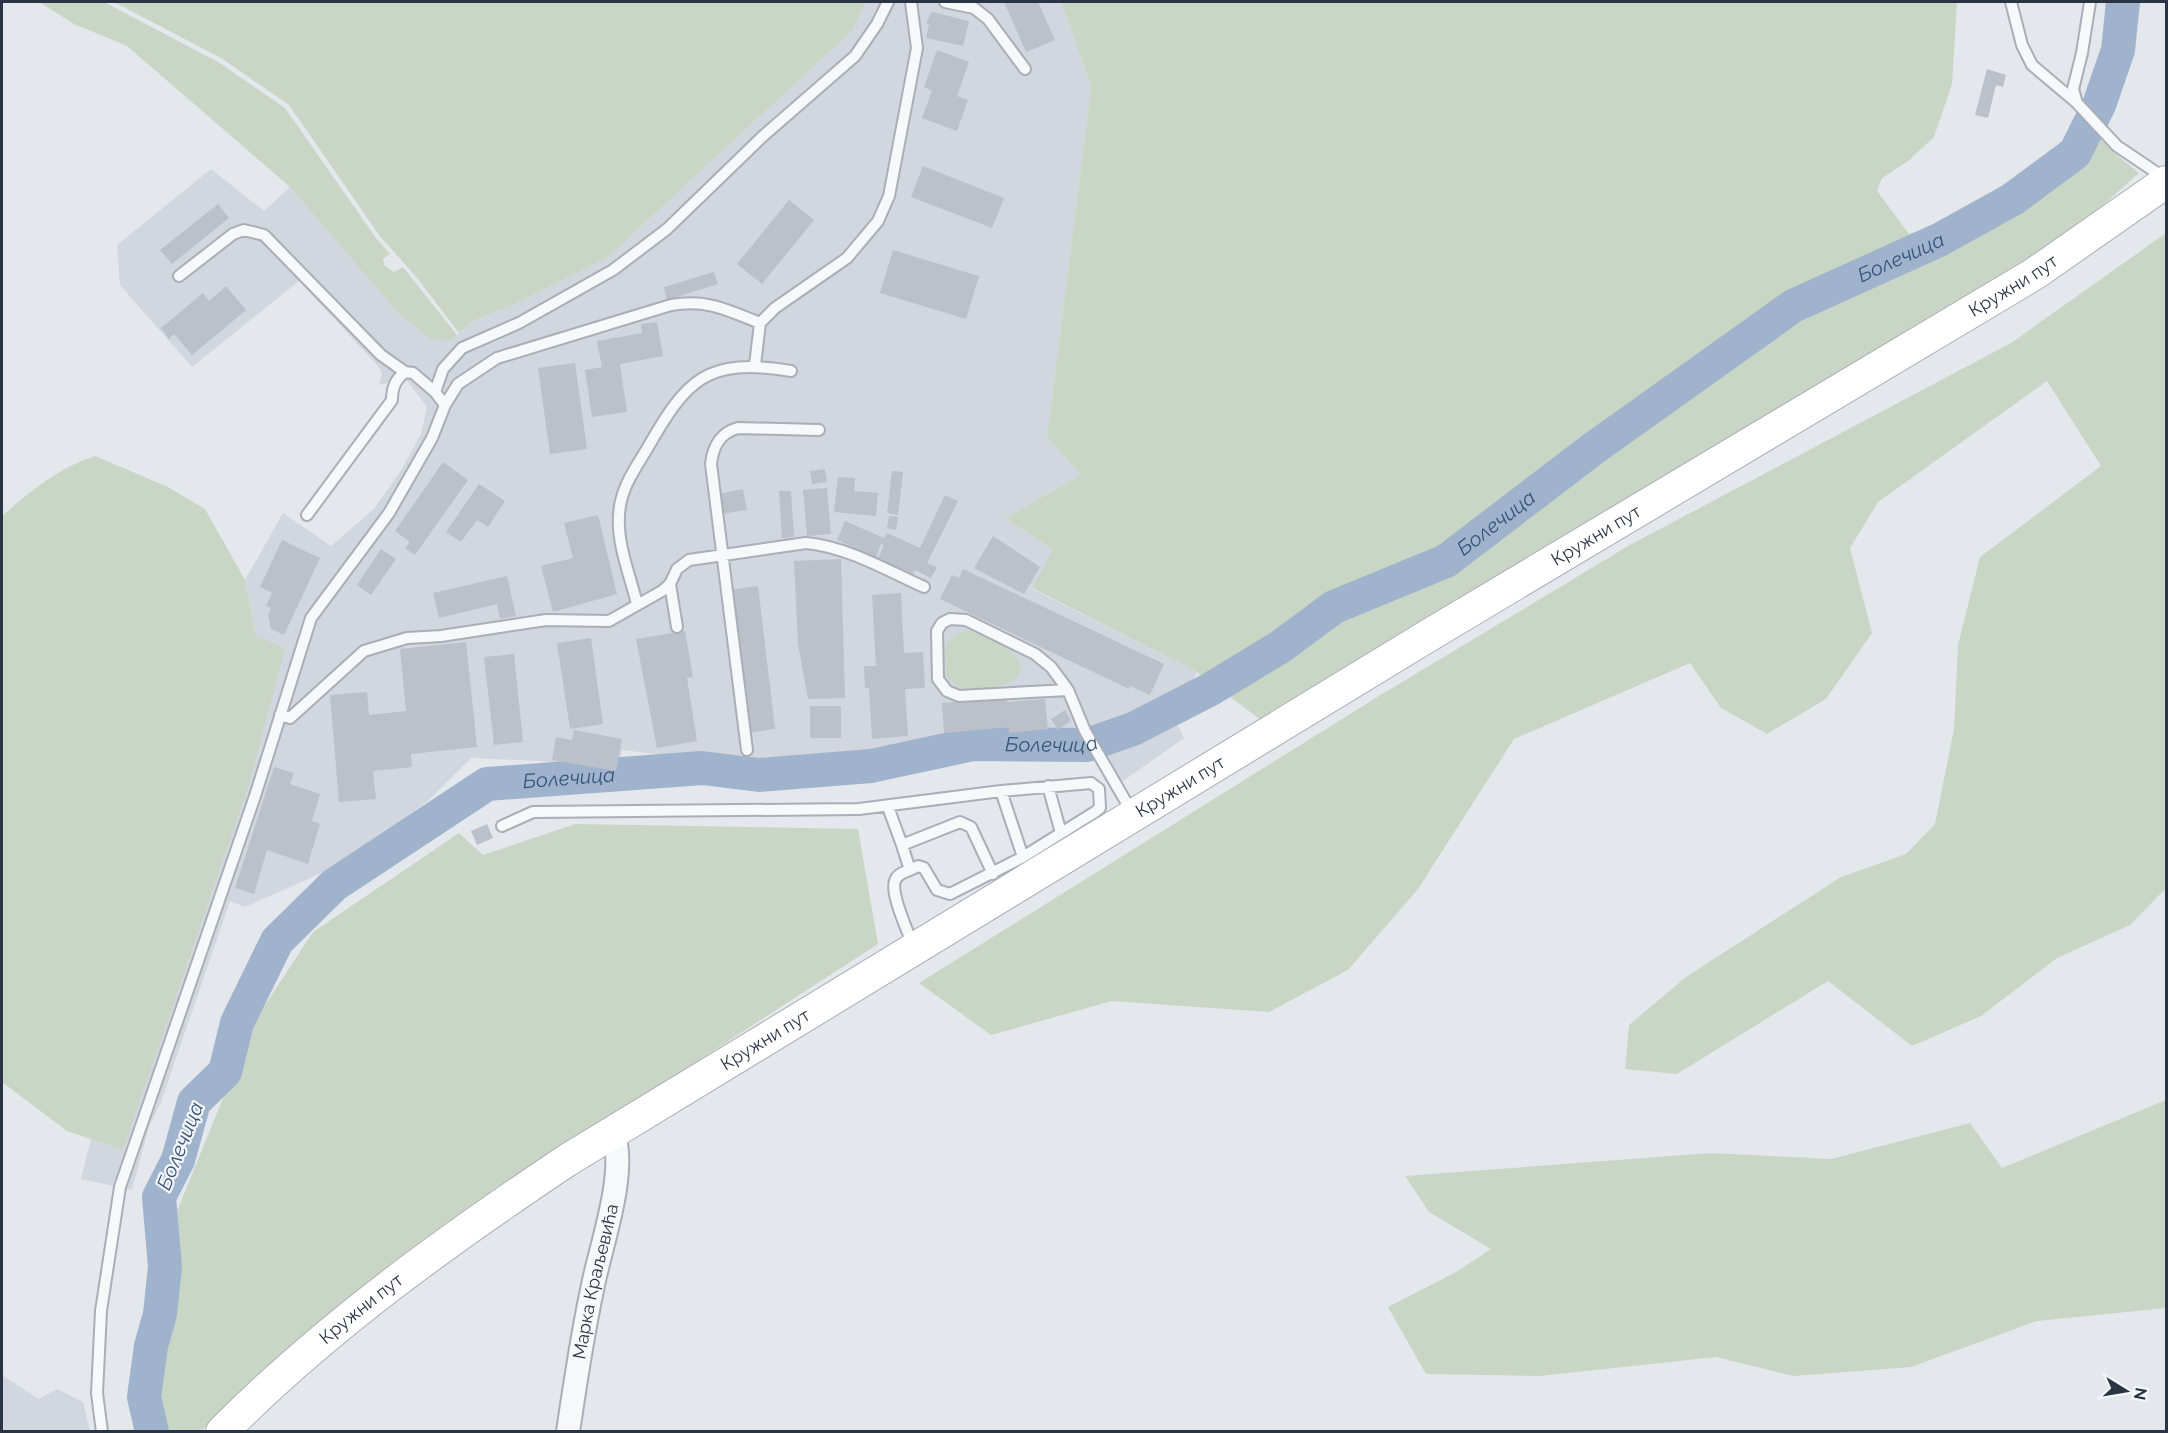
<svg xmlns="http://www.w3.org/2000/svg" width="2168" height="1433" viewBox="0 0 2168 1433" font-family="Raleway,sans-serif">
<style>
.built{fill:#d2d6de}
.green{fill:#c9d6c5}
.lines{fill:none;stroke-linecap:round;stroke-linejoin:round}
.river{stroke:#9fb4cc;stroke-width:34}
.building{fill:#bbc0ca}
.lane-casing{stroke:#a9aeb7;stroke-width:14}
.street-casing{stroke:#a9aeb7;stroke-width:26}
.secondary-casing{stroke:#a9aeb7;stroke-width:34}
.lane{stroke:#f7f8fa;stroke-width:10}
.street{stroke:#f7f8fa;stroke-width:22}
.secondary{stroke:#fff;stroke-width:32}
.labels{text-anchor:middle;stroke-width:4.5;stroke-linejoin:round;paint-order:stroke}
.street-label{font-size:18px;fill:#2b3445;stroke:#f4f6f9}
.water-label{font-size:20px;font-style:italic;fill:#34527a;stroke:#f4f6f9}
</style>
<rect width="100%" height="100%" fill="#e4e7ec"/>
<path class="built" d="M 866,2 L 1061,2 L 1091,87 L 1047,437 L 1081,475 L 1005,518 L 1053,550 L 1032,589 L 1197,672 L 1175,720 L 1184,738 L 1123,781 L 1110,771 L 1090,747 L 930,750 L 742,764 L 622,750 L 617,774 L 540,761 L 471,758 L 429,800 L 349,861 L 245,907 L 230,901 L 161,1102 L 149,1127 L 132,1190 L 81,1179 L 91,1139 L 123,1150 L 256,636 L 245,580 L 283,513 L 331,546 L 374,509 L 402,469 L 421,434 L 427,407 L 406,379 L 379,385 L 382,374 L 378,366 L 299,281 L 192,367 L 120,285 L 117,245 L 211,169 L 264,211 L 290,187 L 398,313 L 450,341 L 475,320 L 513,305 L 608,257 L 852,31 Z
M 2,1375 L 39,1399 L 57,1389 L 83,1402 L 90,1431 L 2,1431 Z"/>
<path class="green" d="M 39,2 L 104,2 L 218,62 L 285,108 L 376,238 L 390,254 L 383,259 L 384,265 L 394,272 L 403,267 L 457,335 L 450,341 L 431,339 L 398,313 L 290,187 L 127,46 L 74,24 Z
M 114,2 L 866,2 L 852,31 L 608,257 L 513,305 L 475,320 L 459,333 L 418,279 L 379,235 L 289,105 L 221,58 Z
M 1061,2 L 1957,2 L 1952,84 L 1934,137 L 1908,161 L 1882,178 L 1877,191 L 1909,234 L 1965,217 L 2071,145 L 2080,117 L 2113,152 L 2139,173 L 2104,204 L 2026,262 L 1261,720 L 1197,672 L 1032,588 L 1053,550 L 1005,518 L 1081,475 L 1047,437 L 1091,87 Z
M 2166,233 L 2166,888 L 2130,925 L 2057,958 L 1981,1016 L 1912,1046 L 1828,981 L 1677,1074 L 1625,1069 L 1629,1025 L 1686,977 L 1841,877 L 1906,854 L 1935,824 L 1954,729 L 1958,645 L 1980,557 L 2101,466 L 2047,381 L 1878,502 L 1850,548 L 1872,633 L 1826,699 L 1767,734 L 1721,708 L 1690,663 L 1514,739 L 1418,889 L 1348,970 L 1269,1012 L 1112,1001 L 991,1035 L 919,983 L 1379,696 L 1628,546 L 2011,343 Z
M 95,456 L 168,487 L 205,509 L 245,580 L 256,636 L 285,648 L 249,785 L 123,1150 L 67,1131 L 2,1082 L 2,516 C 31,491 58,468 95,456 Z
M 968,630 C 988,639 1012,645 1021,666 C 1020,671 1020,675 1015,679 C 1006,686 979,692 967,690 C 959,689 953,682 947,677 C 944,654 941,636 968,630 Z
M 575,824 L 858,829 L 878,944 L 444,1225 L 320,1324 L 201,1431 L 165,1431 L 159,1386 L 175,1311 L 169,1231 L 254,1022 L 313,932 L 459,833 L 483,855 Z
M 2166,1100 L 2166,1308 L 2037,1321 L 1911,1367 L 1793,1376 L 1716,1357 L 1540,1376 L 1426,1374 L 1388,1307 L 1458,1271 L 1491,1249 L 1429,1212 L 1405,1176 L 1711,1153 L 1831,1159 L 1970,1123 L 2002,1168 Z"/>
<g class="lines">
<path class="river" id="s1" d="M 152,1432 L 144,1397 L 151,1346 L 160,1314 L 165,1267 L 159,1197 L 178,1160 L 194,1102 L 225,1072 L 237,1023 L 277,941 L 334,885 L 487,784 L 702,768 L 759,775 L 871,766 L 973,744 L 1087,745 L 1133,729 L 1209,690 L 1280,647 L 1334,607 L 1446,561 L 1594,448 L 1793,306 L 1939,240 L 2013,199 L 2075,153 L 2099,105 L 2118,50 L 2123,2"/>
</g>
<path class="building" d="M 1004,2 L 1038,2 L 1055,40 L 1026,52 Z
M 932,12 L 969,21 L 963,46 L 926,38 L 929,24 L 926,23 Z
M 937,50 L 969,62 L 957,96 L 968,100 L 957,131 L 922,118 L 932,91 L 924,87 Z
M 1987,69 L 2006,75 L 2003,87 L 1996,85 L 1988,118 L 1975,115 Z
M 923,166 L 1004,198 L 992,228 L 911,197 Z
M 789,200 L 814,220 L 762,284 L 737,264 Z
M 218,204 L 229,218 L 172,264 L 160,250 Z
M 893,250 L 979,276 L 966,319 L 880,293 Z
M 714,272 L 718,284 L 667,300 L 664,287 Z
M 226,286 L 246,310 L 192,355 L 174,334 L 169,339 L 161,328 L 203,293 L 209,301 Z
M 657,322 L 663,356 L 620,364 L 627,412 L 592,417 L 585,370 L 602,367 L 597,341 L 642,333 L 641,324 Z
M 575,363 L 587,449 L 550,454 L 538,368 Z
M 443,462 L 468,480 L 415,555 L 405,548 L 410,542 L 395,531 Z
M 825,469 L 827,482 L 812,484 L 810,471 Z
M 892,471 L 903,472 L 898,515 L 887,513 Z
M 838,477 L 855,478 L 854,491 L 878,493 L 876,516 L 834,512 Z
M 479,484 L 505,501 L 488,527 L 477,520 L 461,542 L 446,532 Z
M 827,488 L 831,534 L 807,536 L 803,490 Z
M 743,489 L 747,510 L 721,514 L 719,494 Z
M 779,491 L 791,491 L 794,537 L 782,538 Z
M 945,495 L 958,501 L 927,563 L 937,567 L 931,578 L 915,570 L 913,574 L 878,558 L 884,545 L 881,544 L 876,557 L 837,540 L 845,521 L 884,538 L 887,533 L 920,548 Z
M 598,515 L 617,594 L 553,612 L 541,566 L 573,558 L 564,523 Z
M 889,516 L 898,517 L 896,530 L 887,528 Z
M 993,536 L 1040,567 L 1024,594 L 974,568 Z
M 282,540 L 320,558 L 284,635 L 271,629 L 268,614 L 271,608 L 266,606 L 272,593 L 260,587 Z
M 381,549 L 396,559 L 371,595 L 357,585 Z
M 841,559 L 845,698 L 808,699 L 798,644 L 794,561 Z
M 963,569 L 1164,664 L 1150,695 L 1130,686 L 1129,689 L 940,599 L 952,575 L 959,578 Z
M 507,576 L 516,616 L 500,619 L 497,604 L 439,618 L 433,593 Z
M 758,586 L 775,729 L 746,733 L 729,590 Z
M 901,593 L 904,653 L 923,652 L 925,688 L 905,689 L 908,736 L 872,739 L 869,688 L 865,688 L 864,666 L 876,666 L 872,595 Z
M 685,631 L 693,677 L 687,678 L 697,741 L 657,748 L 636,639 Z
M 591,638 L 603,724 L 570,729 L 557,643 Z
M 466,642 L 477,747 L 411,754 L 412,767 L 373,771 L 376,799 L 339,802 L 330,695 L 367,692 L 369,715 L 406,711 L 400,649 Z
M 514,654 L 523,742 L 494,745 L 484,657 Z
M 1006,698 L 1007,702 L 1045,699 L 1048,729 L 1009,733 L 1009,727 L 944,733 L 942,703 Z
M 810,706 L 841,706 L 841,738 L 810,738 Z
M 1065,710 L 1071,721 L 1058,730 L 1051,719 Z
M 574,730 L 622,739 L 616,771 L 552,760 L 556,737 L 572,740 Z
M 274,767 L 294,773 L 290,784 L 320,794 L 312,821 L 320,824 L 308,864 L 267,850 L 254,894 L 235,888 Z
M 487,824 L 493,838 L 477,845 L 471,831 Z"/>
<g class="lines">
<defs>
<path id="lane" d="M 945,2 L 974,8 L 988,19 L 1025,69
M 2011,2 L 2022,45 L 2032,65 L 2077,103 L 2117,146 L 2166,179
M 2077,103 L 2073,89 L 2082,53 L 2090,2
M 179,276 L 233,234 L 244,230 L 264,235 L 381,355 L 405,372
M 755,365 L 760,323 L 775,308 L 847,258 L 878,221 L 889,196 L 917,48 L 911,2
M 445,405 L 458,384 L 497,358 L 671,305 C 708,299 727,310 760,323
M 307,515 L 392,400 C 392,388 395,380 405,372 L 413,373 L 435,392
M 670,584 L 677,627
M 637,604 C 630,575 617,545 619,515 C 620,490 634,470 647,449 C 687,379 706,357 791,371
M 1068,690 L 959,696 L 947,691 L 938,679 L 937,631 L 942,623 L 950,619 L 966,620 L 1035,654 L 1051,667 L 1068,690 L 1085,731 L 1133,814
M 280,715 L 290,718 L 364,651 L 407,638 L 441,636 L 546,620 L 609,621 L 662,591 L 670,584 L 677,569 L 689,560 L 806,543 C 848,547 886,570 924,587
M 747,750 L 711,464 C 713,446 720,433 738,428 L 819,430
M 1048,786 L 1061,833
M 1001,791 L 1023,857
M 888,807 L 902,845 L 960,822 L 971,827 L 993,874
M 502,826 L 533,812 L 859,809 L 1001,791 L 1091,783 L 1099,789 L 1100,808 L 1095,812 L 1023,857 L 950,894 L 937,890 L 924,868 L 918,866 L 910,870
M 902,845 L 910,870 C 904,872 897,874 895,881 C 890,894 908,931 913,946
M 102,1432 L 97,1393 L 101,1311 L 120,1187 L 255,796 L 311,618 L 389,513 L 432,438 L 445,405 L 435,392 L 443,369 L 462,348 L 519,323 L 613,270 L 667,229 L 762,137 L 855,56 L 877,24 L 888,2"/>
<g id="street">
<path id="s2" d="M 568,1432 C 575,1384 582,1337 592,1290 C 600,1247 628,1173 613,1132"/>
</g>
<g id="secondary">
<path id="s3" d="M 222,1432 C 325,1328 445,1242 566,1161 L 1431,634 L 2034,274 L 2166,182"/>
</g>
</defs>
<use href="#lane" class="lane-casing"/>
<use href="#street" class="street-casing"/>
<use href="#secondary" class="secondary-casing"/>
<use href="#lane" class="lane"/>
<use href="#street" class="street"/>
<use href="#secondary" class="secondary"/>
</g>
<g class="labels">
<g class="street-label">
<text dy="6" stroke="none"><textPath href="#s3" startOffset="2130">Кружни пут</textPath></text>
<text dy="6" stroke="none"><textPath href="#s3" startOffset="1644">Кружни пут</textPath></text>
<text dy="6" stroke="none"><textPath href="#s3" startOffset="1158">Кружни пут</textPath></text>
<text dy="6" stroke="none"><textPath href="#s3" startOffset="672">Кружни пут</textPath></text>
<text dy="6" stroke="none"><textPath href="#s2" startOffset="153">Марка Краљевића</textPath></text>
<text dy="6" stroke="none"><textPath href="#s3" startOffset="186">Кружни пут</textPath></text>
</g>
<g class="water-label">
<text dy="7" stroke="none"><textPath href="#s1" startOffset="2346">Болечица</textPath></text>
<text dy="7" stroke="none"><textPath href="#s1" startOffset="1860">Болечица</textPath></text>
<text dy="7" stroke="none"><textPath href="#s1" startOffset="1356">Болечица</textPath></text>
<text dy="7" stroke="none"><textPath href="#s1" startOffset="870">Болечица</textPath></text>
<text transform="translate(180 1146) rotate(-68)" y="7">Болечица</text>
</g>
</g>
<rect width="2168" height="1433" fill="none" stroke="#2b3445" stroke-width="6"/>
<g transform="translate(2126 1391) rotate(101)" stroke="#f4f6f9" stroke-width="4.5" paint-order="stroke">
<path d="M0-4.5L10 22L0 15L-10 22Z" fill="#2b3445"/>
<text y="-9" font-size="16" font-weight="bold" text-anchor="middle" fill="#2b3445">N</text>
</g>
</svg>
